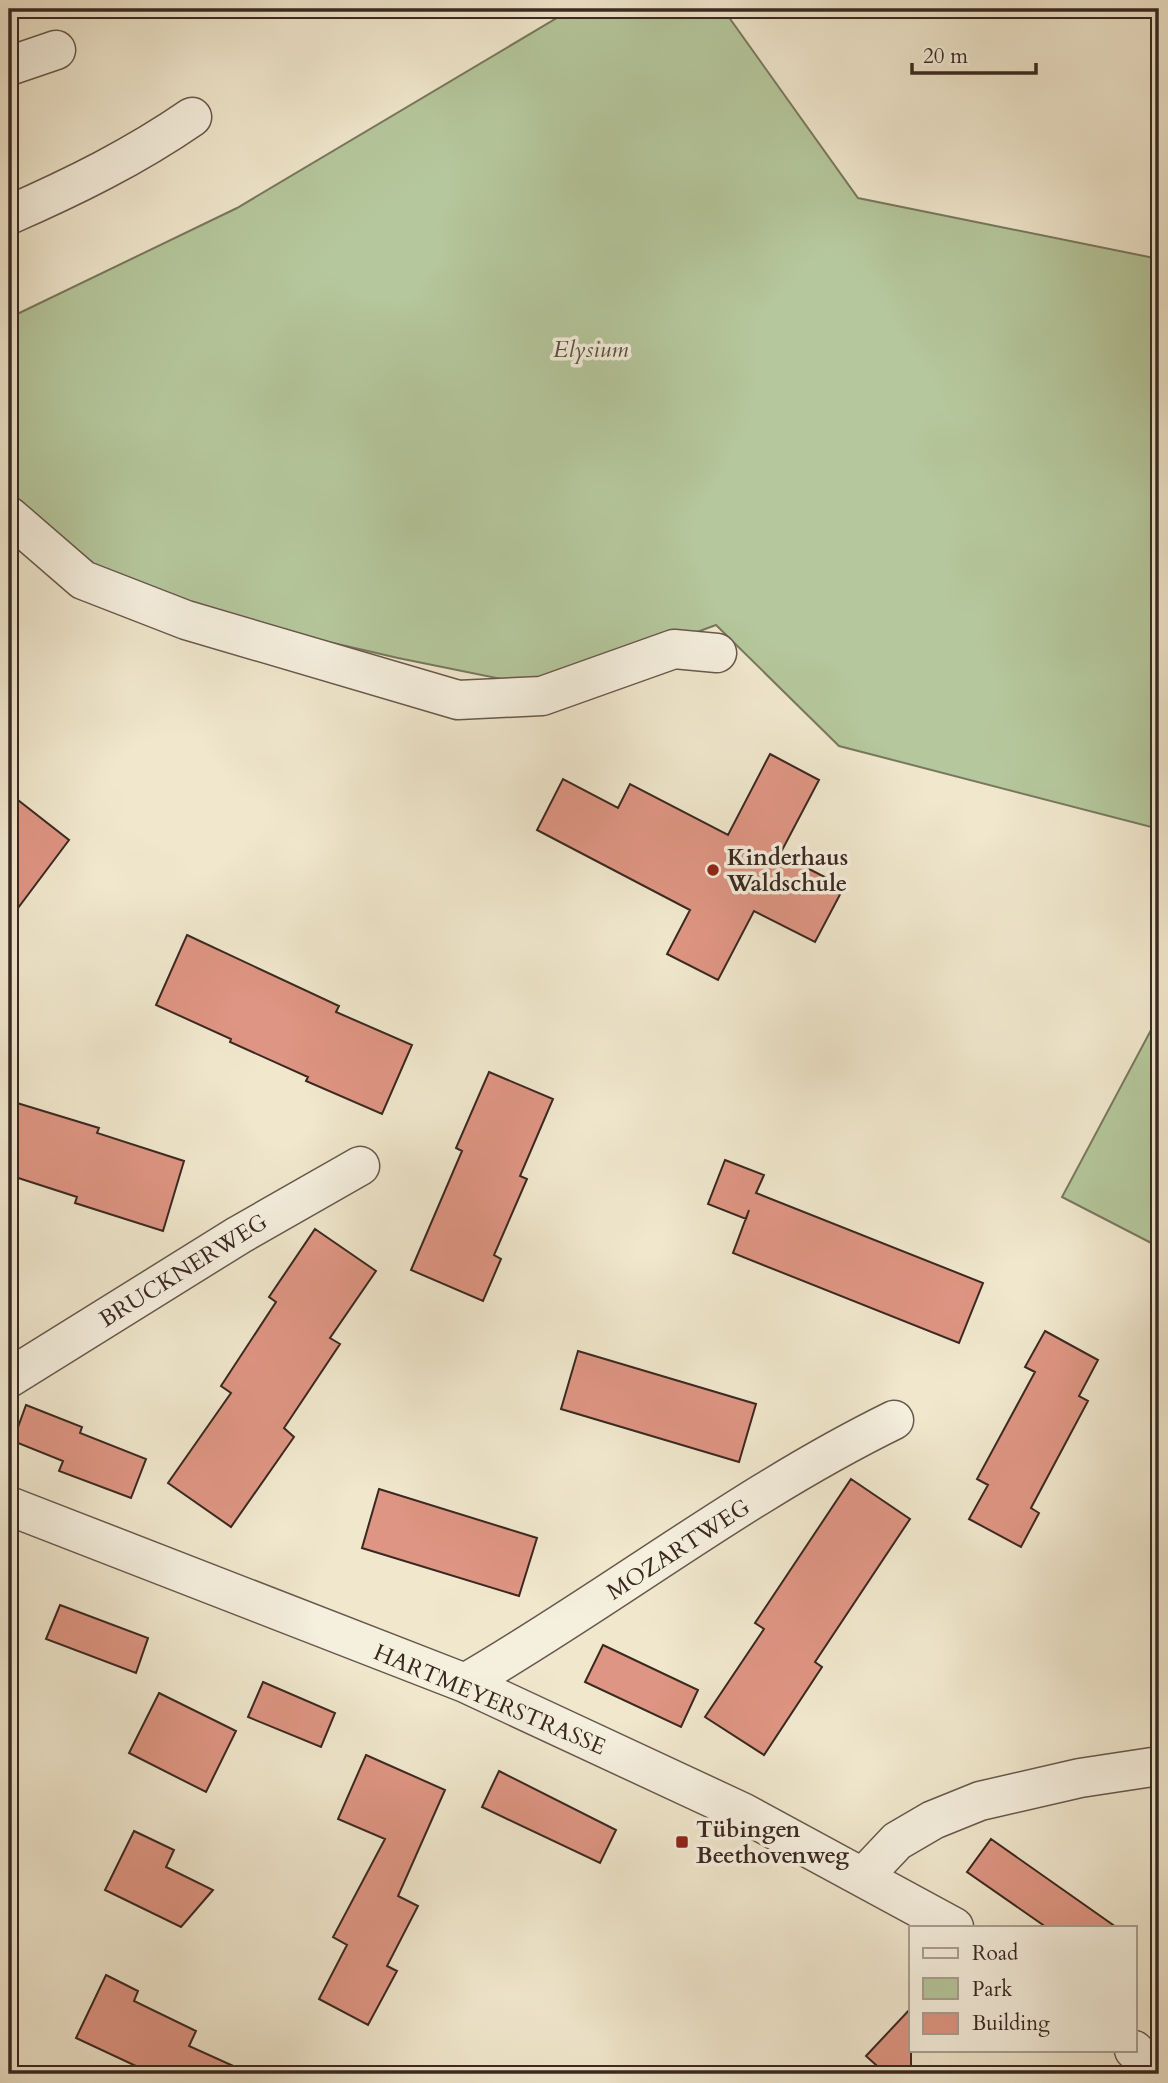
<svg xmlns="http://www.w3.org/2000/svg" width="1168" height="2083" viewBox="0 0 1168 2083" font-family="Cardo,serif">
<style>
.green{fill:#b5c79c;stroke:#78785e;stroke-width:2}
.building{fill:#de9583;stroke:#3a2821;stroke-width:2}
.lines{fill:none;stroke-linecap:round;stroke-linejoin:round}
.minor-casing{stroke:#68584c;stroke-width:41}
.minor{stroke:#f5efde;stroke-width:38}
.poi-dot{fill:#8f2418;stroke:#f5efde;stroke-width:2.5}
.labels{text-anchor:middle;stroke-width:7;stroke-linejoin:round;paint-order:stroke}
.park-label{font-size:23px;font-style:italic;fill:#595040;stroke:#f5efde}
.poi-label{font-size:23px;font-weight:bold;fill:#3a2821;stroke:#f5efde;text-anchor:start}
.street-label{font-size:23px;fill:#3a2821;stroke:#f5efde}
</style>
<rect width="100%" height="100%" fill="#f0e7cd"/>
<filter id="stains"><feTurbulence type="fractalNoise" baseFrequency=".00286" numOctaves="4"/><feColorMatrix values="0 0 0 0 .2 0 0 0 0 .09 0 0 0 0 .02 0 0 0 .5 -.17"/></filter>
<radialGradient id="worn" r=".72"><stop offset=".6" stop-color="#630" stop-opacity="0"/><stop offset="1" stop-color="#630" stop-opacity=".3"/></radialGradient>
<path class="green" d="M 572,9 L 723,9 L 858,198 L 1159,259 L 1159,829 L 839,746 L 716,625 L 546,688 L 398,658 L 108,591 L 9,490 L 9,318 L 237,208 Z
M 1159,1015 L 1159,1247 L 1062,1197 Z"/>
<path class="building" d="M 770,754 L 819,780 L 780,854 L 844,887 L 815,942 L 754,911 L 718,980 L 667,954 L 690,910 L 537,830 L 563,779 L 618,808 L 630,784 L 728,835 Z
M 9,793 L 69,840 L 9,920 Z
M 187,935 L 339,1006 L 336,1012 L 412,1045 L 382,1114 L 306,1081 L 308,1077 L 230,1042 L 231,1039 L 156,1005 Z
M 489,1072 L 553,1099 L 520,1176 L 527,1179 L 494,1255 L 501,1259 L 483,1301 L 411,1270 L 462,1151 L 456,1148 Z
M 17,1103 L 99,1128 L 97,1133 L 184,1161 L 163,1231 L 75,1203 L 77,1197 L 9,1175 L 9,1128 Z
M 725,1160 L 764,1175 L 756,1193 L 983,1283 L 959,1343 L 733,1253 L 749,1210 L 746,1219 L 708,1204 Z
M 315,1229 L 376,1271 L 330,1338 L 340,1344 L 284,1428 L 294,1437 L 231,1527 L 168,1483 L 231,1393 L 221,1386 L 276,1302 L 269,1297 Z
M 1045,1331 L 1098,1360 L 1079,1396 L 1088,1401 L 1031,1508 L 1039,1513 L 1021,1547 L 969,1519 L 988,1485 L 977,1479 L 1035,1372 L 1025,1367 Z
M 578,1351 L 756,1404 L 739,1462 L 561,1409 Z
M 26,1405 L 82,1427 L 80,1433 L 146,1459 L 131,1498 L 59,1471 L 63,1461 L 13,1441 Z
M 851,1479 L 910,1519 L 815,1662 L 822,1667 L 764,1755 L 705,1717 L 764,1629 L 755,1623 Z
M 379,1489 L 537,1538 L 519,1596 L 362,1548 Z
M 60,1605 L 148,1638 L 136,1673 L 46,1639 Z
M 603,1645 L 698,1690 L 681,1727 L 585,1682 Z
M 263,1682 L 335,1713 L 321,1747 L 248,1717 Z
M 159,1693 L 236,1731 L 206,1792 L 129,1753 Z
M 366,1755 L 445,1790 L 398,1896 L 418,1906 L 387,1966 L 397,1971 L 368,2025 L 319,1999 L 347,1945 L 333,1937 L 385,1839 L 338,1819 Z
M 499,1771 L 616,1830 L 600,1863 L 482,1807 Z
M 134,1831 L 174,1850 L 166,1867 L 213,1890 L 181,1927 L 105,1890 Z
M 991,1839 L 1116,1927 L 1046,1927 L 967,1872 Z
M 106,1975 L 138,1991 L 134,2001 L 196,2031 L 189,2046 L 251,2074 L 153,2074 L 76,2038 Z
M 911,2008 L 911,2074 L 886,2074 L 866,2056 Z"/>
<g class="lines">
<defs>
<path id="minor" d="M 9,66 L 56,50
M 9,215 C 73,187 134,157 192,117
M 9,516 L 83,580 L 186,620 L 458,700 L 542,696 L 674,649 L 717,653
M 9,1378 L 239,1235 L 360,1166
M 9,1506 L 465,1683 L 742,1812 L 954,1927
M 465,1683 C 610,1599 743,1494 894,1420
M 863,1877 L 897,1841 L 933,1820 L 980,1801 L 1080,1778 L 1159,1766
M 1134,2050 L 1159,2074"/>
</defs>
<use href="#minor" class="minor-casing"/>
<use href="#minor" class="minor"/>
</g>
<g class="poi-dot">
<circle cx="713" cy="870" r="7"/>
<rect x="675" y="1835" width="14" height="14" rx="3.5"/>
</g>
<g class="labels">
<g class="park-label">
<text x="591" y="357">Elysium</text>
</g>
<g class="poi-label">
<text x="727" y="865">Kinderhaus<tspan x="727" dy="26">Waldschule</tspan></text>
<text x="696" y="1837">Tübingen<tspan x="696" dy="26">Beethovenweg</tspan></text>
</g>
<g class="street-label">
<text transform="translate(183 1270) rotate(-32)" y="8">BRUCKNERWEG</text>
<text transform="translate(678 1549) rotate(-33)" y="8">MOZARTWEG</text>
<text transform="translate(490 1699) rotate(23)" y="8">HARTMEYERSTRASSE</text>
</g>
</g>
<rect width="1168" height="2083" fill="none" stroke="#f0e7cd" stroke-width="35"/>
<rect x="10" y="10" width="1147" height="2062" fill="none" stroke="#3a2821" stroke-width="3.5"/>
<rect x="18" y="18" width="1133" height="2048" fill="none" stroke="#3a2821" stroke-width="2"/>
<rect x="909" y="1926" width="228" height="126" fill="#f5efde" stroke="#aa9f92" stroke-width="2"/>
<rect x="923" y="1948" width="35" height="10" fill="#f5efde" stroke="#aa9f92" stroke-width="2"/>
<text x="972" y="1960" font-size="21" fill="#3a2821">Road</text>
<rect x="923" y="1978" width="35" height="21" fill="#b5c79c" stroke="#aa9f92" stroke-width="2"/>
<text x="972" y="1996" font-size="21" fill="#3a2821">Park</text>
<rect x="923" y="2013" width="35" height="21" fill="#de9583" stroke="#aa9f92" stroke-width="2"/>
<text x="972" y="2030" font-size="21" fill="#3a2821">Building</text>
<path d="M912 63v10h124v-10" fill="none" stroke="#3a2821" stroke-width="3.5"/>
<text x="923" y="63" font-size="21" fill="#3a2821" stroke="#f5efde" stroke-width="5" paint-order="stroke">20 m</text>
<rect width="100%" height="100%" filter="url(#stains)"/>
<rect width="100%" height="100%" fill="url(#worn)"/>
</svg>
